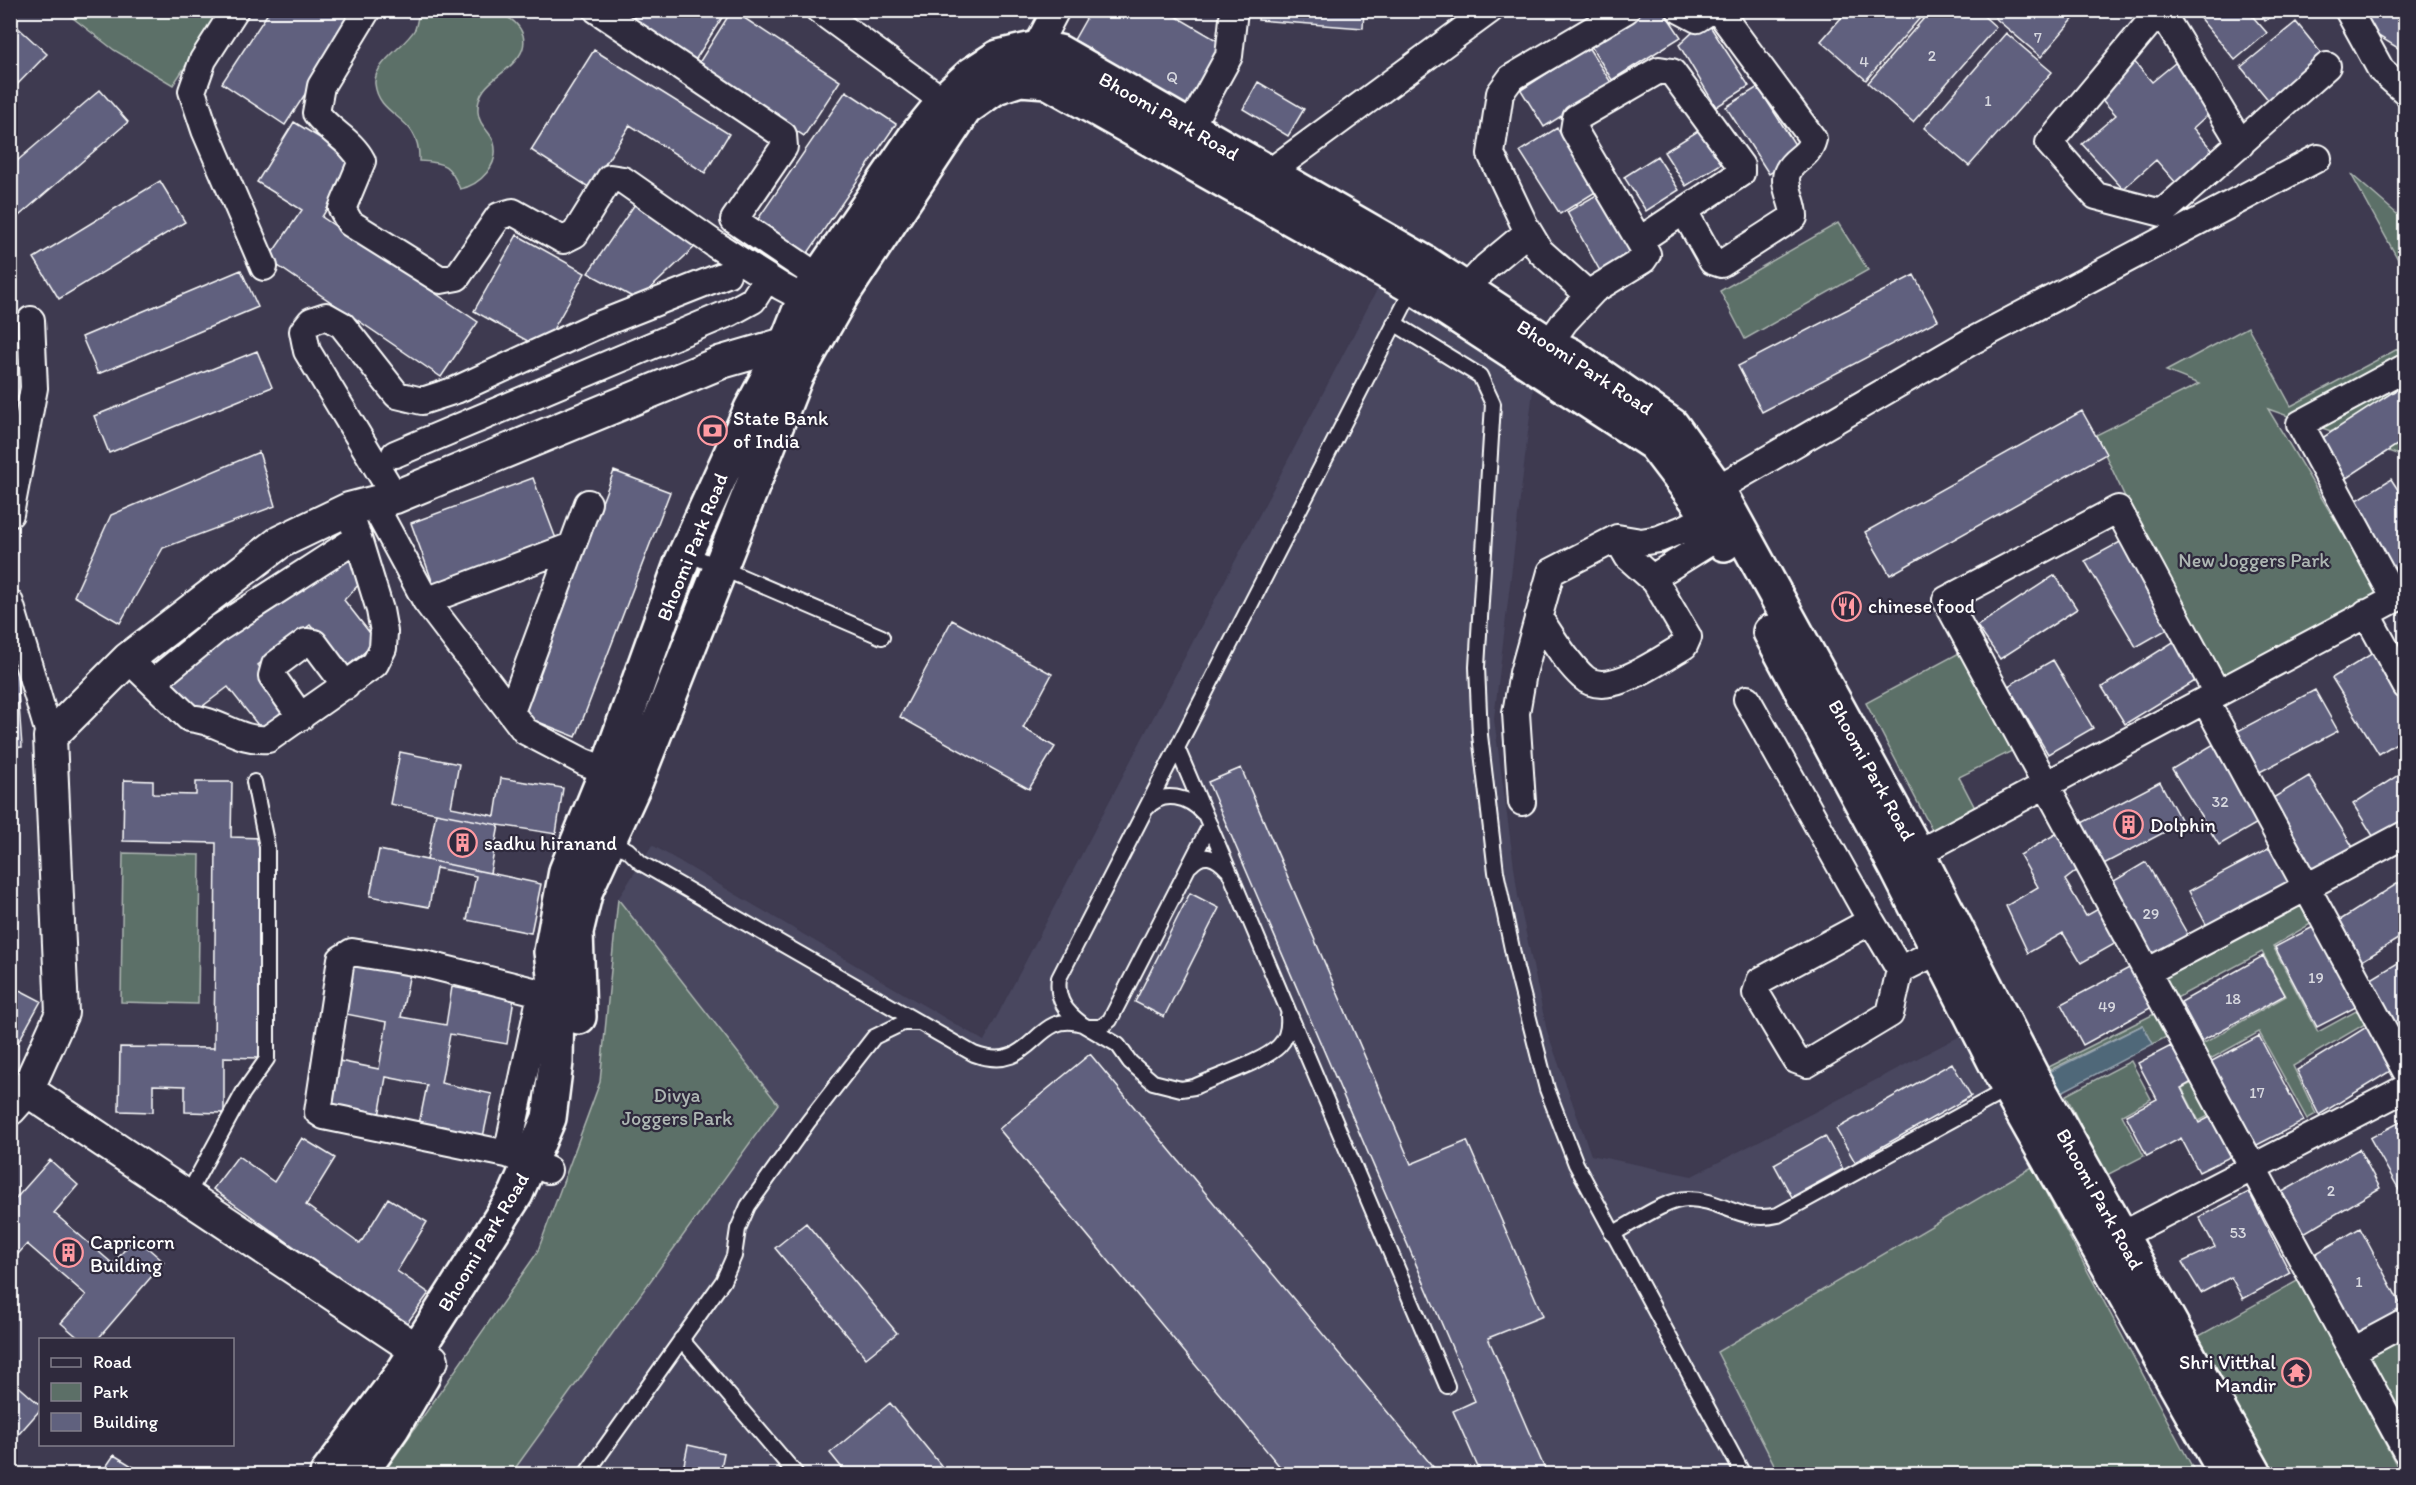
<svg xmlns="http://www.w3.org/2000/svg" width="2416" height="1485" viewBox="0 0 2416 1485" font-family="Itim,sans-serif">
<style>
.built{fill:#48465e}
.green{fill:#5c6f67;stroke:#aeb7b3;stroke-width:1.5}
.water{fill:#4f6779;stroke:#95a4af;stroke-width:1.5}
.building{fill:#60617e;stroke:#fff;stroke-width:1.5}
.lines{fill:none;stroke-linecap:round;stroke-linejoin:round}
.service-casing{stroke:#fff;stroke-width:18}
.minor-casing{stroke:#fff;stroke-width:30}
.tertiary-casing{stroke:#fff;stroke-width:36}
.secondary-casing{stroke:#fff;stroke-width:38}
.service{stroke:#2f2a3d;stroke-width:14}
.minor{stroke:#2f2a3d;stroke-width:26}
.tertiary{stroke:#2f2a3d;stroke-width:32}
.secondary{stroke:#2f2a3d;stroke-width:33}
.labels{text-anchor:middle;stroke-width:4.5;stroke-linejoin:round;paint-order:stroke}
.number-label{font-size:16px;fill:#d7d8df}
.street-label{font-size:20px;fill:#fff;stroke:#2f2a3d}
.poi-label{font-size:20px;fill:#fff;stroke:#2f2a3d;text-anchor:start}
.park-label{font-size:20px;fill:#aeb7b3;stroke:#2f2a3d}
</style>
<rect width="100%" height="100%" fill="#3e3a50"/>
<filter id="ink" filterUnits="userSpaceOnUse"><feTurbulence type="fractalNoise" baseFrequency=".0167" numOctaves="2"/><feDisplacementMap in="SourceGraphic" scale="12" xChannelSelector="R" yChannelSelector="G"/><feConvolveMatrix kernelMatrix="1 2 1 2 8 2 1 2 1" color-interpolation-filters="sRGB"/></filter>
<g filter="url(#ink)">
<path class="built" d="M 1380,284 L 1534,382 L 1494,719 L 1518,896 L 1547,1031 L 1591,1155 L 1692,1176 L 1960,1036 L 2032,1167 L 1717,1352 L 1779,1474 L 511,1474 L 778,1104 L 618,899 L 652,845 L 984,1041 Z"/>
<path class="green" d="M 64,11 L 222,11 L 173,85 L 114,50 Z
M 419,11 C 448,10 511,0 523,35 C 525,43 524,49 519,56 C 505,77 476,82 478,112 C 479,127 491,131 494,143 C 500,165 480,185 460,189 C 450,165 445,162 419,161 C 421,114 379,120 375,84 C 373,63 406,46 415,29 C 417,24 418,16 419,11 Z
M 2351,174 L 2405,221 L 2405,272 Z
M 1838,223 L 1868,270 L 1745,339 L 1720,291 Z
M 2248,327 L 2291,406 L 2405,345 L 2405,457 L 2268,409 L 2379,593 L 2217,693 L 2096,435 L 2199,384 L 2166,371 Z
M 1961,652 L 2012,751 L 1959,777 L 1976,810 L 1932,830 L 1866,703 Z
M 123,853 L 200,855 L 198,1004 L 121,1002 Z
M 618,899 L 778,1104 L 511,1474 L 383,1474 L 537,1253 L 600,1082 Z
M 2302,901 L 2314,922 L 2273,946 L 2318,1032 L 2358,1010 L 2365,1024 L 2293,1066 L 2316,1114 L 2307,1119 L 2259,1032 L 2205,1062 L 2197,1047 L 2286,996 L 2262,952 L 2173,1000 L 2162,978 Z
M 2158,1012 L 2170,1035 L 2153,1044 L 2143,1025 L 2048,1071 L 2047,1068 Z
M 2131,1061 L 2151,1099 L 2122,1115 L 2144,1156 L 2105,1176 L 2066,1095 Z
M 2196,1081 L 2214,1113 L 2199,1121 L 2182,1088 Z
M 2032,1167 L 2195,1472 L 2190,1474 L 1779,1474 L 1717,1352 Z
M 2299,1280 L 2401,1474 L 2273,1474 L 2199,1336 Z
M 2405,1322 L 2405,1437 L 2357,1348 Z"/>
<path class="water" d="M 2143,1025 L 2153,1044 L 2060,1093 L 2049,1072 Z"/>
<path class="building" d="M 270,10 L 360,10 L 285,125 L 222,83 Z
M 638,10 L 727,10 L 692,65 L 629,23 Z
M 732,10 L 840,81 L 804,136 L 697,66 Z
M 1091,10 L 1165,10 L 1225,45 L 1189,107 L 1074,40 Z
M 1259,10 L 1364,10 L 1363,28 L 1258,20 Z
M 1640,10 L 1663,10 L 1681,37 L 1612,80 L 1589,43 Z
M 1848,10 L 1927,10 L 1866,80 L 1821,41 Z
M 1931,10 L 1977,10 L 1996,27 L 1913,122 L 1868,83 Z
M 2001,10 L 2081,10 L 2041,57 L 1995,18 Z
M 2193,10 L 2247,10 L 2267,33 L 2235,60 Z
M 2258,10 L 2280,10 L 2265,21 Z
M 2372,10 L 2406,10 L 2406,53 L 2362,26 Z
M 1706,20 L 1749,86 L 1716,107 L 1679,45 Z
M 2296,22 L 2325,58 L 2270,102 L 2241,67 Z
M 13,23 L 47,54 L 10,92 L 10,26 Z
M 2006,33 L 2052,72 L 1969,166 L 1924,128 Z
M 1588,47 L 1612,84 L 1544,127 L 1521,90 Z
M 594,50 L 729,134 L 705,173 L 630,125 L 590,188 L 531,150 Z
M 2132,59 L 2152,82 L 2175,63 L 2215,108 L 2193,128 L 2220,159 L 2183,191 L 2156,160 L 2123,189 L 2082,144 L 2116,115 L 2095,92 Z
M 1258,82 L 1304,109 L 1288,136 L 1243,109 Z
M 1758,87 L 1801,154 L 1769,174 L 1726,107 Z
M 100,90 L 128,122 L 13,221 L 10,167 Z
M 846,91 L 896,124 L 806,256 L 756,222 Z
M 294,122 L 356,160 L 322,217 L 478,322 L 441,377 L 268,259 L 302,210 L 257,182 Z
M 1706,126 L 1724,162 L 1686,186 L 1664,152 Z
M 1557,128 L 1597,191 L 1560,214 L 1520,151 Z
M 1657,156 L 1679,190 L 1646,211 L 1624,177 Z
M 160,181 L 185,222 L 59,299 L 34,258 Z
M 1600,193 L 1642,254 L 1604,278 L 1567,212 Z
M 637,201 L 699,243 L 638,300 L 588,273 Z
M 517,235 L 585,273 L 542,349 L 474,311 Z
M 241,270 L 258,307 L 98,374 L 82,337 Z
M 1914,275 L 1938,320 L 1762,412 L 1738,366 Z
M 257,351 L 272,387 L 109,453 L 94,416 Z
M 2399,388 L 2406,398 L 2406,439 L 2342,481 L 2316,442 Z
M 2082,411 L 2106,454 L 1890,575 L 1865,532 Z
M 259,452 L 275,506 L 163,548 L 120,623 L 74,596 L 111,515 Z
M 614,471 L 670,492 L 576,737 L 521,715 Z
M 533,478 L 558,544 L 435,589 L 411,523 Z
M 2391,479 L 2406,502 L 2406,573 L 2393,581 L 2346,507 Z
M 2122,541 L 2171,627 L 2136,647 L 2085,561 Z
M 350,549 L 365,578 L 344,600 L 377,642 L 345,668 L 310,625 L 258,665 L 290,706 L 261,729 L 228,687 L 191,715 L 165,680 Z
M 2055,575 L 2077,609 L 2000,659 L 1977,626 Z
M 952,620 L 1052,674 L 1023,728 L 1055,747 L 1029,789 L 900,717 Z
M 2181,637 L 2205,675 L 2125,724 L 2102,687 Z
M 2406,644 L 2406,661 L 2398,647 Z
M 2373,653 L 2406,705 L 2406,737 L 2379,754 L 2332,678 Z
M 2053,660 L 2093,728 L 2048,754 L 2008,686 Z
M 10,663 L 16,663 L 22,747 L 10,748 Z
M 2315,690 L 2338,731 L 2254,775 L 2232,734 Z
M 2214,744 L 2261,821 L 2219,845 L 2172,769 Z
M 400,752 L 459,764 L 451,807 L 495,816 L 501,778 L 563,788 L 556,834 L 499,825 L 490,873 L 541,884 L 531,933 L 467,920 L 476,876 L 436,868 L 429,907 L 370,896 L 379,850 L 427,860 L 436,813 L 390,804 Z
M 1241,768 L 1411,1164 L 1467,1141 L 1543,1316 L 1488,1338 L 1547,1474 L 1481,1474 L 1453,1411 L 1475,1401 L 1208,782 Z
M 2406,770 L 2406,827 L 2378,844 L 2353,804 Z
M 2309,776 L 2356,852 L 2315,877 L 2268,801 Z
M 124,780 L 153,781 L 153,794 L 196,795 L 196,782 L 232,782 L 231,837 L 262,838 L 259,1058 L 224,1057 L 224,1113 L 185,1112 L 185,1086 L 153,1085 L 153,1112 L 119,1111 L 120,1047 L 214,1048 L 216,843 L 123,841 Z
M 2160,782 L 2182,823 L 2098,867 L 2076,826 Z
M 436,813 L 499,825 L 490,873 L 427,860 Z
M 2059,832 L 2079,869 L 2065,880 L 2086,916 L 2100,908 L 2118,942 L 2081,963 L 2063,933 L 2028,953 L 2006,906 L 2038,887 L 2020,855 Z
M 2272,847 L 2294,888 L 2210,932 L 2189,891 Z
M 2146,862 L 2192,942 L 2155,963 L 2109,884 Z
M 2406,878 L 2406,934 L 2362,961 L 2337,922 Z
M 1190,893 L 1219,908 L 1164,1017 L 1135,1002 Z
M 2315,926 L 2356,1007 L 2317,1027 L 2275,947 Z
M 2263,956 L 2285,995 L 2202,1041 L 2181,1002 Z
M 2406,958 L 2406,1042 L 2368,981 Z
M 351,961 L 410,973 L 401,1017 L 446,1025 L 452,987 L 514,998 L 507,1044 L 450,1034 L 441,1083 L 492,1094 L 482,1142 L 418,1129 L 427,1085 L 386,1077 L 379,1116 L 321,1105 L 329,1059 L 379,1069 L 387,1022 L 341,1013 Z
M 2131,967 L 2152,1007 L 2083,1045 L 2061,1004 Z
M 10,985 L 41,1001 L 10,1057 Z
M 2368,1026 L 2392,1070 L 2319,1115 L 2297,1070 Z
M 2259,1036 L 2304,1121 L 2253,1147 L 2210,1062 Z
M 2171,1046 L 2192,1082 L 2181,1088 L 2199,1123 L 2212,1116 L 2234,1155 L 2199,1172 L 2181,1138 L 2147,1156 L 2126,1115 L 2157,1099 L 2138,1063 Z
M 1090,1054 L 1439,1474 L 1286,1474 L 999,1129 Z
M 1952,1063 L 1971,1096 L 1855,1162 L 1836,1129 Z
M 2406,1119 L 2406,1202 L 2370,1138 Z
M 1825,1136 L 1843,1169 L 1792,1197 L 1774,1164 Z
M 302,1138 L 335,1158 L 306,1205 L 360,1244 L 388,1198 L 427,1222 L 397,1271 L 429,1293 L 405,1326 L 213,1189 L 238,1156 L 274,1182 Z
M 2359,1149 L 2380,1188 L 2304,1233 L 2282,1192 Z
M 50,1160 L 78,1185 L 54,1213 L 113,1264 L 135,1237 L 164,1262 L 97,1340 L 81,1340 L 61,1323 L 86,1295 L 27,1244 L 10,1263 L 10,1205 Z
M 2249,1192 L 2290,1273 L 2243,1299 L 2231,1277 L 2201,1293 L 2182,1262 L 2215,1247 L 2199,1217 Z
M 806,1223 L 897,1333 L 866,1358 L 775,1248 Z
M 2360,1228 L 2403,1309 L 2356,1333 L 2315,1254 Z
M 2406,1263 L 2406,1281 L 2397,1267 Z
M 14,1382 L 40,1405 L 40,1410 L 10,1444 L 10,1386 Z
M 890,1403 L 948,1474 L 847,1474 L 830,1453 Z
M 688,1445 L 724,1453 L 721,1468 L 734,1471 L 733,1474 L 682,1474 Z
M 114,1455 L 145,1474 L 101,1474 Z"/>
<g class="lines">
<defs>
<path id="service" d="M 1394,323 L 1480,376 L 1493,404 L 1477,667 L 1480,735 L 1496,872 L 1516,968 L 1547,1089 L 1576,1164 L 1743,1474
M 686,553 L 882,637
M 1177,748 L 1447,1386
M 1147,808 C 1163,789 1189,797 1203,813
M 609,842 L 628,850 L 641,863 L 974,1054 C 1034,1076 1033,1009 1082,1024 C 1066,1012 1056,1000 1059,978 L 1414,286
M 1191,865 C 1203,851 1216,857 1227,869
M 1082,1024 L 1118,1045 L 1130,1062 L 1153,1082 L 1181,1089 L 1194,1087 C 1215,1077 1263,1062 1279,1046 C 1287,1038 1289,1027 1288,1016
M 1088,1027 L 1101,1027 L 1110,1020 L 1210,825
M 187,1196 L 243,1093 L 267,1059 L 267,847 L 254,782
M 1612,1234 C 1632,1224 1666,1199 1688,1199 C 1721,1199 1742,1224 1778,1215 L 2010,1088
M 681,1339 L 796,1474
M 586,1474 L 723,1281 L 734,1256 L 738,1229 L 748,1206 L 808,1122 L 874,1037 L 903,1023 L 919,1023"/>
<path id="minor" d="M 235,10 L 203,60 L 192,91 L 205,130 L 264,267
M 367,10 L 321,86 L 316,113 C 331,133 351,140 362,161 L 342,209 L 350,223 L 441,280 L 457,277 L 499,216 L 513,212 L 563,240 L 575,234 L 610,178 L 623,180 L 716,245 L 782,287 L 820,307
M 597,10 L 783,135 L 784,147 L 734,220 L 833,287
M 819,10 L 957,111
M 1680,10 L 1697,19 L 1711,10
M 2160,10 L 2049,143 L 2096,196 L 2162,213 L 2327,66
M 2160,10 L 2241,144
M 2348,10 L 2381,70 L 2406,92
M 1028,63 L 1056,10
M 1190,127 L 1229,56 L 1234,10
M 1255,183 L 1490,10
M 1684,211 L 1712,261 L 1721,264 L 1794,217 C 1795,203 1781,184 1788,171 C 1795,157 1808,158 1813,139 L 1718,10
M 1589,295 L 1540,251 L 1525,226 L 1491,154 L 1500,93 L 1511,78 L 1626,10
M 1454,302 L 1486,267 L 1528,232
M 1539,358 L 1565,321 L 1594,290 L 1643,260 L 1647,254 L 1574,130 L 1576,118 L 1659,70 L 1672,72 L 1741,166 L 1741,173 L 1640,240
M 395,454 L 729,313 L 753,300 L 767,278
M 395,497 L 307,351 L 303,331 L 311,321 L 326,316 L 342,325 L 397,395 L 422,401 L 456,390 L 593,327 L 727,274
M 1701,498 L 1970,342 L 2318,158
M 372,501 L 426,601 L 525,731 L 584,762 L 624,777
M 10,514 L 34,388 L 31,320
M 1617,538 L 1628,557 L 1655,581
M 2395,599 L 2300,424 L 2406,367
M 426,601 L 572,546
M 10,603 L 50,737
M 2366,613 L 2406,686
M 1538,617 C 1552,636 1565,661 1583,677 C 1607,700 1661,659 1684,646 L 1688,637 L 1655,581 L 1660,573 L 1734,527
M 128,659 L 189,718 C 219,720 239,742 268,739 L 375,664 L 383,648 L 384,632 L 380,610 L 349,509
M 153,682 L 219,628 L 358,538
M 2217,693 L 2118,509 L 1946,600 L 2406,1451
M 1747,699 L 1871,921
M 2205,700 L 2406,1071
M 511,712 L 588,503
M 301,717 L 272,676 L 275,665 L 306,642 L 314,643 L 346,686
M 1522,802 L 1516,713 L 1523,673 L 1551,572 L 1617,538 L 1641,542 L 1659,539 L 1686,528 L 1724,508
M 1903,861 L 2406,593
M 1900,970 L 1871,921 L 1760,981 L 1756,993 L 1796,1060 L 1807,1064 L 1890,1014 L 1900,970 L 1954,943
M 2147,972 L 2406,834
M 541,994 L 507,1154 L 548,1170
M 507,1154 L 324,1116 L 318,1112 L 341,959 L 352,952 L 425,964 L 573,1001
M 2105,1244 L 2406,1088
M 2352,1351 L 2406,1322"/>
<path id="tertiary" d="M 27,1090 L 432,1360
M 10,1109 L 27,1090 L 62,1013 L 50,737 L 128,659 L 280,542 L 349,509 L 395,497 L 722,362 L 805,338"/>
<path id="secondary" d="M 1770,632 L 1897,869 L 2008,1088 L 2226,1474
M 579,1017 L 576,932 L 586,890 L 636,781 L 796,376 L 842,295 L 965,109 L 996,87 L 1020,79 L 1047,81 L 1413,287 L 1654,444 L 1708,515 L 1724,544
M 327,1474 L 401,1375 L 516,1194 L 549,1118 L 556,1062 L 557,997 L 551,952 L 566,871 L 607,770 L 682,561 L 751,409 L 787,342 L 805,297 L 915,137 L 950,94 L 972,74 L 998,57 L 1037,48 L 1059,52 L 1426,263 L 1549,344 L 1571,355 L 1672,425 L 1717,488 L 1918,854 L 2032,1076 L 2255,1474
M 360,1474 L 393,1427 L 423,1376"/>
</defs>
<use href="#service" class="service-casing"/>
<use href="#minor" class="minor-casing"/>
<use href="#tertiary" class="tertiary-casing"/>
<use href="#secondary" class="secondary-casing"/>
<use href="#service" class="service"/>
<use href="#minor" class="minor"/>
<use href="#tertiary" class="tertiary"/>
<use href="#secondary" class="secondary"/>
</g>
</g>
<defs>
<symbol id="bank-ring" viewBox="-11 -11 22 22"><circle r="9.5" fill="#2f2a3d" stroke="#ff9aa2" stroke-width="1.5"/><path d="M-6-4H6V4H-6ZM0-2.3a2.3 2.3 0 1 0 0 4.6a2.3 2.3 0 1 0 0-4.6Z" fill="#ff9aa2"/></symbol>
<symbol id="restaurant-ring" viewBox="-11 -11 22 22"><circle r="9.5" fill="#2f2a3d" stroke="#ff9aa2" stroke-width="1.5"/><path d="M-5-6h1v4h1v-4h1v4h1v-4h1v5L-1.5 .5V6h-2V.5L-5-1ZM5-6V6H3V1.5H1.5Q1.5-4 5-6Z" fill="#ff9aa2"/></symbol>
<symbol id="building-ring" viewBox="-11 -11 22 22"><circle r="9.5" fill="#2f2a3d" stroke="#ff9aa2" stroke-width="1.5"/><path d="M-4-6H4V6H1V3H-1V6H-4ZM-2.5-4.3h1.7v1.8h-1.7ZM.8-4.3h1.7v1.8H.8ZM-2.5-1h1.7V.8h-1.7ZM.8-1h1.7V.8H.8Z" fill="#ff9aa2"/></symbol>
<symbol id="temple-ring" viewBox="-11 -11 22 22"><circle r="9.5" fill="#2f2a3d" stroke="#ff9aa2" stroke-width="1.5"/><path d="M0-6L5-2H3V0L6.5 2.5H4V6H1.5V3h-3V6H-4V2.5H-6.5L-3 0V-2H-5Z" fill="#ff9aa2"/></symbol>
</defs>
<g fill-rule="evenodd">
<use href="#bank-ring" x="696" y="414" width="33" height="33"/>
<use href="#restaurant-ring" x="1830" y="590" width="33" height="33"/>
<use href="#building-ring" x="2112" y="808" width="33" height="33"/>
<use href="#building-ring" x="446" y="826" width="33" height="33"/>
<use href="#building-ring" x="52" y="1236" width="33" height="33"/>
<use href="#temple-ring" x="2280" y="1356" width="33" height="33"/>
</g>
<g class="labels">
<g class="number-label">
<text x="2038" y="43">7</text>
<text x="1932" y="61">2</text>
<text x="1864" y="67">4</text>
<text x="1172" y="82">Q</text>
<text x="1988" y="106">1</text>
<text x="2220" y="807">32</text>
<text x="2151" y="919">29</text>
<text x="2316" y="983">19</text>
<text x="2233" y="1004">18</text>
<text x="2107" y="1012">49</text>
<text x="2257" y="1098">17</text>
<text x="2331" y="1196">2</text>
<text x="2238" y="1238">53</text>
<text x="2359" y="1287">1</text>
</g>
<g class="street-label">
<text transform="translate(1169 116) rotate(30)" y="7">Bhoomi Park Road</text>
<text transform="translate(1585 367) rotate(33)" y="7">Bhoomi Park Road</text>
<text transform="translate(692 547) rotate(-68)" y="7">Bhoomi Park Road</text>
<text transform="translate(1872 770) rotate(61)" y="7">Bhoomi Park Road</text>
<text transform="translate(2100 1199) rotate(61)" y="7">Bhoomi Park Road</text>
<text transform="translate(483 1242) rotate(-59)" y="7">Bhoomi Park Road</text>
</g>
<g class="poi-label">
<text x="733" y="425">State Bank<tspan x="733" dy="23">of India</tspan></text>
<text x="1868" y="613">chinese food</text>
<text x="2150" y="832">Dolphin</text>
<text x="484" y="850">sadhu hiranand</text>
<text x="90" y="1249">Capricorn<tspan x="90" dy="23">Building</tspan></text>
<text x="2276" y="1369" text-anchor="end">Shri Vitthal<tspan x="2276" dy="23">Mandir</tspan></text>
</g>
<g class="park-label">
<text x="2254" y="567">New Joggers Park</text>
<text x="677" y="1102">Divya<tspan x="677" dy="23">Joggers Park</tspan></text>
</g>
</g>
<rect width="2416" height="1485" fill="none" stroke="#2f2a3d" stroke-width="36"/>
<rect x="18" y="18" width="2380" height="1449" fill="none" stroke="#fff" stroke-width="2" filter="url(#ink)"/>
<rect x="39" y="1338" width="195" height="108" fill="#2f2a3d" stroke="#827f8b" stroke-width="1.5"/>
<rect x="51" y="1358" width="30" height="9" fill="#2f2a3d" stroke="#827f8b" stroke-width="1.5"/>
<text x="93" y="1368" font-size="18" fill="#ffffff">Road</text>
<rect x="51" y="1383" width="30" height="18" fill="#5c6f67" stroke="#827f8b" stroke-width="1.5"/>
<text x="93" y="1398" font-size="18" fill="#ffffff">Park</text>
<rect x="51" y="1413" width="30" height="18" fill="#60617e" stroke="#827f8b" stroke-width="1.5"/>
<text x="93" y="1428" font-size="18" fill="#ffffff">Building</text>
</svg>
